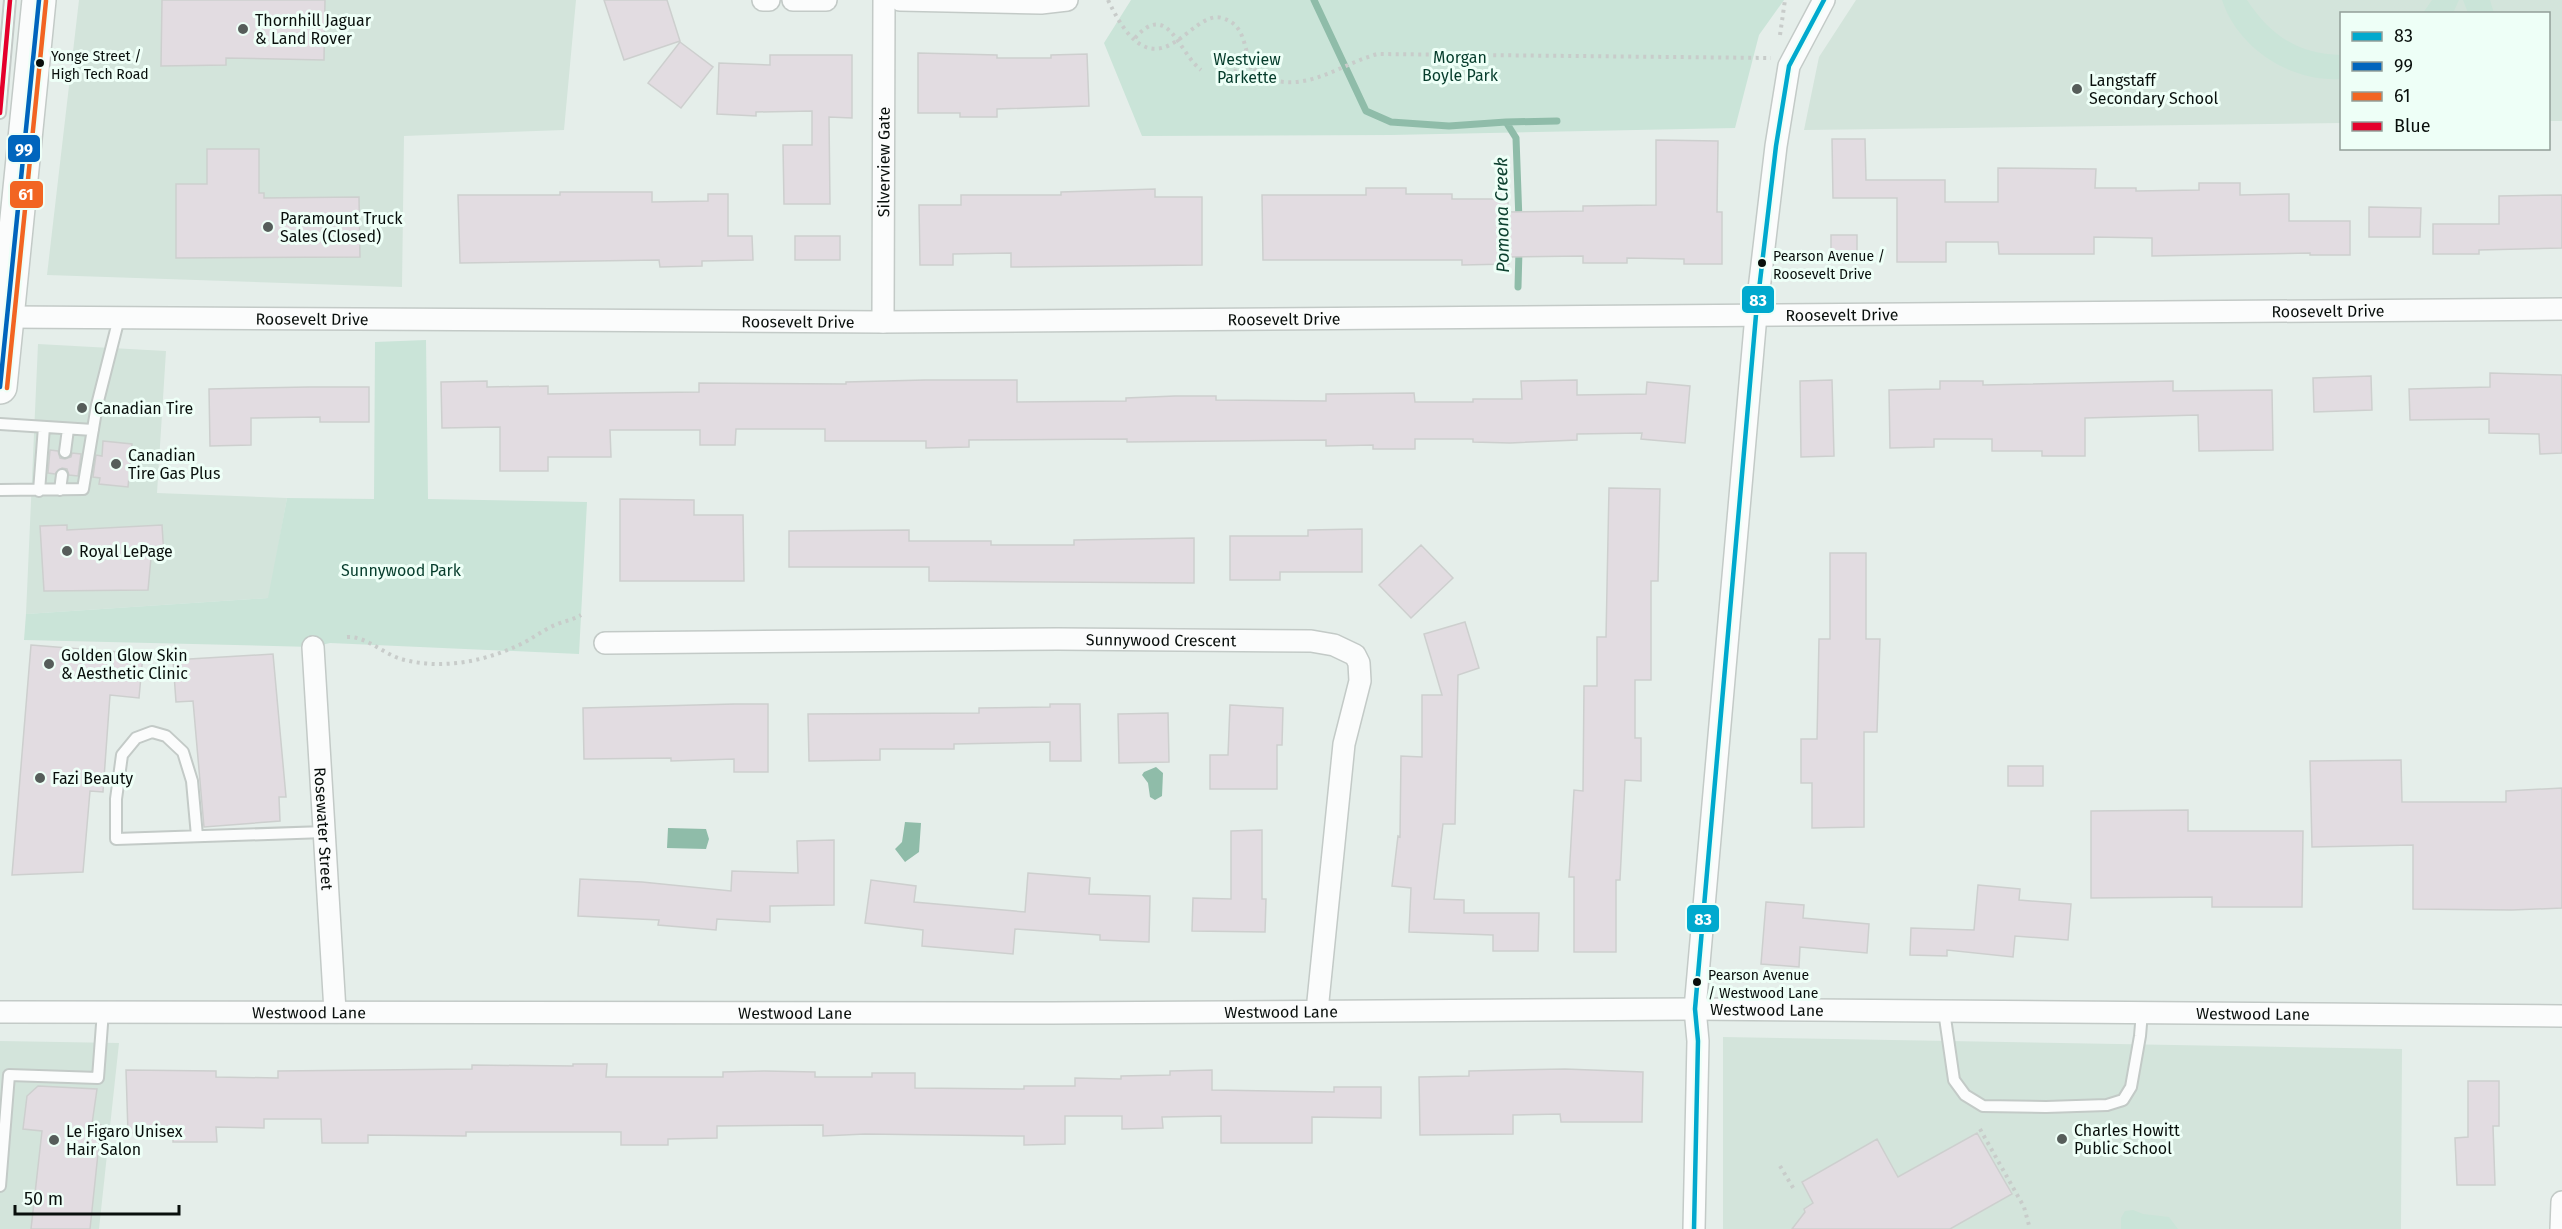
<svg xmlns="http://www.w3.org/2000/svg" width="2562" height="1229" viewBox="0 0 2562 1229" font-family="'Fira Sans',sans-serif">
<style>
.built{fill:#d3e4db}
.green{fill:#cae4d8}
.water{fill:#8fbca9}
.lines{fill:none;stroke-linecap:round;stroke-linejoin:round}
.stream{stroke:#8fbca9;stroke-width:7}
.building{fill:#e2dce1;stroke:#cdcfce;stroke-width:1.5}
.service-casing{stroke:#c3cac7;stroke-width:14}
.minor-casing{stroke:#c3cac7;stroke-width:24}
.primary-casing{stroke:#c3cac7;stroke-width:36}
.path{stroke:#c8ccca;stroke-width:4;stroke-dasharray:3 4.5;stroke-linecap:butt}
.service{stroke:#fbfcfc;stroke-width:10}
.minor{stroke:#fbfcfc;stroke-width:21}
.primary{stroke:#fbfcfc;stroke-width:33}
.bus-1-casing{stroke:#eefff7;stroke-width:9}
.bus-2-casing{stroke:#eefff7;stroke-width:9}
.bus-3-casing{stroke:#eefff7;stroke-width:9}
.bus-4-casing{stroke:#eefff7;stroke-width:9}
.bus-1{stroke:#00a9ce;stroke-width:4.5}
.bus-2{stroke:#0065bd;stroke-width:4.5}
.bus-3{stroke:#f26522;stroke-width:4.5}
.bus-4{stroke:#e4002b;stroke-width:4.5}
.poi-dot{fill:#565d5a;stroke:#eefff7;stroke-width:2}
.bus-dot{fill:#090f0c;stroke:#eefff7;stroke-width:2}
.labels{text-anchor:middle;stroke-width:6;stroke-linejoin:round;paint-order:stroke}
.bus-label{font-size:14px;fill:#090f0c;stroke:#eefff7;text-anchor:start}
.poi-label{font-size:16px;fill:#090f0c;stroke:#eefff7;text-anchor:start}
.park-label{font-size:16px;fill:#053c2b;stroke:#eefff7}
.street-label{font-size:16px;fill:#090f0c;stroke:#eefff7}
.water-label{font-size:18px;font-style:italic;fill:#0d412f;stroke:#eefff7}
.line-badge{stroke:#eefff7;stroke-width:2}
.badge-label{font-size:16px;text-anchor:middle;font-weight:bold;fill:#fff}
</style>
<rect width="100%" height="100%" fill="#e5eeea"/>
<path class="built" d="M 79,0 L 576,0 L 564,130 L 404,136 L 402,287 L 47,275 Z
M 1856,0 L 2562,0 L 2562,121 L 2549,121 L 2548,14 L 2342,14 L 2341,123 L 1804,130 L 1819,57 Z
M 38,344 L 166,351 L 157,493 L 287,498 L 269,598 L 26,614 Z
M 1723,1037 L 2402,1049 L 2401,1229 L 1723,1229 Z
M 0,1041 L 119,1043 L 99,1229 L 0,1229 Z"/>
<path class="green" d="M 1131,0 L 1784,0 L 1759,35 L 1735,128 L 1391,135 L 1142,136 L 1104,43 Z
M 2222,0 L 2247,0 C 2271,36 2298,54 2341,55 L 2341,79 C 2291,82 2238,49 2222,0 Z
M 2432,0 L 2459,0 L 2453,13 L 2423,13 Z
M 2463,0 L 2490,0 L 2494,13 L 2468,13 Z
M 426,340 L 428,499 L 587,502 L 579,654 L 330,643 L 313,647 L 24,640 L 26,614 L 268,598 L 287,498 L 374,499 L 375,342 Z
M 2133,1210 L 2143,1214 L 2169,1217 L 2178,1229 L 2121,1229 L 2121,1218 L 2125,1211 Z"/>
<path class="water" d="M 1156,767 L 1163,773 L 1162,796 L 1155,800 L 1150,797 L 1148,783 L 1142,775 L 1144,772 Z
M 905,822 L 921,823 L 919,852 L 905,862 L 895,849 L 902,842 Z
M 668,828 L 706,829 L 709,839 L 706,849 L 667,848 Z"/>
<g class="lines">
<path class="stream" d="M 1314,0 L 1366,111 L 1391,122 L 1449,126 L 1506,122 L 1516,138 L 1519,221
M 1506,122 L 1557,121
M 1518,287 L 1519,250"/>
</g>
<path class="building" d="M 162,0 L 325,0 L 324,60 L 226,58 L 226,65 L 161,66 Z
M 604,0 L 667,0 L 680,41 L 624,60 Z
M 680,42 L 713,67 L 681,108 L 648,83 Z
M 918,53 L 997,55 L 997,58 L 1051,58 L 1051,55 L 1087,54 L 1089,106 L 997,109 L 997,117 L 960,117 L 960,113 L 918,113 Z
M 770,55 L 852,55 L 852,118 L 829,117 L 830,204 L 784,204 L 783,145 L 812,145 L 812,111 L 756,112 L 756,116 L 717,114 L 719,63 L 770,65 Z
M 1832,139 L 1865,139 L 1866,180 L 1945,180 L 1945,202 L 1998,202 L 1998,168 L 2096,169 L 2095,188 L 2136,188 L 2136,191 L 2199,190 L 2199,183 L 2240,183 L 2240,195 L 2289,194 L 2289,221 L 2350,221 L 2350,255 L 2310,255 L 2310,253 L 2152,256 L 2152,238 L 2094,237 L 2094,254 L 1999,254 L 1998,242 L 1946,242 L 1946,262 L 1897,262 L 1897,198 L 1833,198 Z
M 1656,140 L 1718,141 L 1717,212 L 1722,212 L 1722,264 L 1684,264 L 1684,259 L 1627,258 L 1627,263 L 1583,263 L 1583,256 L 1509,257 L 1509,264 L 1462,265 L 1462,260 L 1263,260 L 1262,195 L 1366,195 L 1366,188 L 1406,188 L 1406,194 L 1452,194 L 1452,199 L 1508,199 L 1508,212 L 1583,211 L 1583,206 L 1656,205 Z
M 207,149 L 259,149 L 259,193 L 264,193 L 264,198 L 359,197 L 360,257 L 176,258 L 176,184 L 207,184 Z
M 1155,189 L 1155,197 L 1202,197 L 1202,265 L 1011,267 L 1011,253 L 953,254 L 953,265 L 920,265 L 919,205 L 961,205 L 961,195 L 1061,195 L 1061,192 Z
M 560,192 L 652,192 L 652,202 L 708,201 L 708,194 L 728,194 L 728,236 L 752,236 L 753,260 L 702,261 L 702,266 L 660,267 L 659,260 L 460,263 L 458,195 L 560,195 Z
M 2562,195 L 2562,248 L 2479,250 L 2479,254 L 2433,254 L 2433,224 L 2499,224 L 2499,196 Z
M 2369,207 L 2421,208 L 2420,237 L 2369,237 Z
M 1831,235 L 1857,235 L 1857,261 L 1831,261 Z
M 795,236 L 840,236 L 840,260 L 795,260 Z
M 2490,373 L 2562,375 L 2562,453 L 2540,454 L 2539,434 L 2489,433 L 2489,419 L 2410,420 L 2409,389 L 2490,387 Z
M 2371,376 L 2372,410 L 2314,412 L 2313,378 Z
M 925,380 L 1017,380 L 1017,402 L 1126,401 L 1126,398 L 1175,396 L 1216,396 L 1216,400 L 1326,401 L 1326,394 L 1414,393 L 1415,402 L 1473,402 L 1473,399 L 1522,399 L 1521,381 L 1577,380 L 1577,395 L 1646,394 L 1647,382 L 1690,386 L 1685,443 L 1641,439 L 1642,433 L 1577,434 L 1577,440 L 1510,443 L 1473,442 L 1473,439 L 1415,439 L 1415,449 L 1373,449 L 1373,445 L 1326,446 L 1326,440 L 1127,442 L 1127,439 L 969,440 L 969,447 L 926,448 L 926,441 L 825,441 L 825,429 L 736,429 L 735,445 L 700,445 L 700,430 L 610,430 L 611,457 L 548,457 L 548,471 L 500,471 L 500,427 L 442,428 L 441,382 L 487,381 L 487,387 L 548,386 L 548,394 L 615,393 L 699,392 L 699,383 L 846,384 L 846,382 Z
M 1832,380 L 1834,456 L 1801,457 L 1800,381 Z
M 1940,381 L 1983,381 L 1983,385 L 2173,381 L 2173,391 L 2272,390 L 2273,450 L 2199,451 L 2198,415 L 2085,418 L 2085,456 L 2042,456 L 2042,451 L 1992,451 L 1992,439 L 1934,439 L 1934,447 L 1890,448 L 1889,390 L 1940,389 Z
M 309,387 L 369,387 L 369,422 L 320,422 L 320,417 L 251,418 L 251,445 L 210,446 L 209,389 Z
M 103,441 L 132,444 L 128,487 L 99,484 L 100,478 L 93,477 L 96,455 L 102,456 Z
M 50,450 L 58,451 L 60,458 L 65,459 L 71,457 L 72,453 L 81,454 L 78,476 L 69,475 L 67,469 L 62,468 L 55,474 L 48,473 Z
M 1609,488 L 1660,489 L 1658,581 L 1651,581 L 1651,680 L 1635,680 L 1635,738 L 1641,738 L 1641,781 L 1625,780 L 1620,880 L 1616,880 L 1616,952 L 1574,952 L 1574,877 L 1569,877 L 1574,790 L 1583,791 L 1584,686 L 1597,686 L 1597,637 L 1606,637 Z
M 620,499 L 694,500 L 694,515 L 743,515 L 744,581 L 620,581 Z
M 67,525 L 67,530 L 162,525 L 164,556 L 151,558 L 148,590 L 44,591 L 40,526 Z
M 1362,529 L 1362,572 L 1280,572 L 1280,580 L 1230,580 L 1230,536 L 1308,536 L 1308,530 Z
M 909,530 L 909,541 L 991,541 L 991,545 L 1074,545 L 1074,540 L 1194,538 L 1194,583 L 929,581 L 929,567 L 789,567 L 789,531 Z
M 1421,545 L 1453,578 L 1411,618 L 1379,585 Z
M 1830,553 L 1866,553 L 1866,639 L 1880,639 L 1877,732 L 1864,732 L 1864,827 L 1812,828 L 1812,783 L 1801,783 L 1801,739 L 1817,739 L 1819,639 L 1830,639 Z
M 1465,622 L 1479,668 L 1458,675 L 1455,824 L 1443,824 L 1434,899 L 1464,900 L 1464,913 L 1539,913 L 1538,951 L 1493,951 L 1493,935 L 1409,932 L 1411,888 L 1392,886 L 1398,836 L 1400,837 L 1401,756 L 1422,757 L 1422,695 L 1442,695 L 1424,634 Z
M 31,645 L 143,654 L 139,698 L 110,695 L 103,792 L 90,791 L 83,872 L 12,875 Z
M 273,654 L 286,797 L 279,797 L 280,821 L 204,827 L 193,701 L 176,702 L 173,660 Z
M 734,704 L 768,704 L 768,772 L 734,772 L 734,759 L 671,761 L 671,758 L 584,759 L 583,708 Z
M 1050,704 L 1080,704 L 1081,761 L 1050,761 L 1050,742 L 954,744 L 954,749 L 880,749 L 880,760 L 809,761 L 808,714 L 979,713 L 979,708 L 1050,707 Z
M 1230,705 L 1283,708 L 1282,745 L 1277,745 L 1277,789 L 1210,789 L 1210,755 L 1228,755 Z
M 1168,713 L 1169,762 L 1119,763 L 1118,714 Z
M 2401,760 L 2402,802 L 2506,802 L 2506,791 L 2562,788 L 2562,908 L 2512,910 L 2413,909 L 2413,845 L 2312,847 L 2310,761 Z
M 2008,766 L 2043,766 L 2043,786 L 2008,786 Z
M 2188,810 L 2188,831 L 2303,831 L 2302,907 L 2212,907 L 2212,897 L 2091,898 L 2091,811 Z
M 1262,830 L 1262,899 L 1266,899 L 1265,932 L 1192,931 L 1193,898 L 1231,899 L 1231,831 Z
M 834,840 L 834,905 L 770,906 L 770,922 L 717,919 L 716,930 L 658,925 L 659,920 L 578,916 L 580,879 L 642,882 L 731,891 L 732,871 L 798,873 L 797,841 Z
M 1028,873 L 1090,878 L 1089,894 L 1150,896 L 1149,942 L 1100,940 L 1100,935 L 1015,929 L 1013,954 L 922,946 L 923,930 L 865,923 L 871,880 L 916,886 L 914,902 L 1025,912 Z
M 1978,885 L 2020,889 L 2019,900 L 2071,904 L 2068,940 L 2015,936 L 2013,957 L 1947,950 L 1947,956 L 1910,955 L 1911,928 L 1974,930 Z
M 1766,902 L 1804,905 L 1803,918 L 1869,924 L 1867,953 L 1800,947 L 1799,967 L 1761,964 Z
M 573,1064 L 607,1064 L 606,1077 L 723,1077 L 723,1072 L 765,1071 L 815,1072 L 815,1077 L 872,1077 L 872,1073 L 915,1073 L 915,1088 L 1024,1089 L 1024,1086 L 1075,1086 L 1075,1078 L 1121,1079 L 1121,1076 L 1170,1075 L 1170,1071 L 1212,1070 L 1212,1090 L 1334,1092 L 1334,1087 L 1381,1087 L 1381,1118 L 1312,1117 L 1312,1143 L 1221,1143 L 1221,1116 L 1162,1117 L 1163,1128 L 1122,1129 L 1122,1116 L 1065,1116 L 1065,1144 L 1024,1145 L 1024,1136 L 865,1134 L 823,1136 L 823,1125 L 717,1126 L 717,1138 L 668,1139 L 668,1145 L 621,1145 L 621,1132 L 466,1132 L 466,1136 L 368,1135 L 368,1143 L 322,1143 L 321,1119 L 264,1119 L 264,1128 L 216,1127 L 217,1142 L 173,1142 L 173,1131 L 128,1133 L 126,1070 L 216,1071 L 216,1077 L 278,1078 L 278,1071 L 472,1069 L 472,1065 L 573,1066 Z
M 1565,1069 L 1643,1072 L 1642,1122 L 1561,1122 L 1560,1114 L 1513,1115 L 1513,1134 L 1420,1135 L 1419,1077 L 1469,1076 L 1469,1071 Z
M 2468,1081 L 2499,1081 L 2499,1126 L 2493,1126 L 2495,1185 L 2457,1185 L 2455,1138 L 2468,1137 Z
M 38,1086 L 97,1089 L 92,1124 L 101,1125 L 90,1229 L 31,1229 L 42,1131 L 23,1129 L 27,1096 Z
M 1977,1133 L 2012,1194 L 1950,1229 L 1792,1229 L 1805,1212 L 1804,1209 L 1813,1203 L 1802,1182 L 1877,1139 L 1898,1177 Z"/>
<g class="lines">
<defs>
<path id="service" d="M 0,113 L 10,0
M 0,424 L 93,430
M 65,452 L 68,429
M 0,490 L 83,489 L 97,405 L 119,318
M 60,490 L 62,475
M 39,491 L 44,427
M 197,836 L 192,781 L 183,752 L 166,736 L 152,732 L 136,738 L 122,755 L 116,799 L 116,839 L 325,832
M 1944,1011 L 1954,1080 L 1965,1095 L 1983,1106 L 2046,1107 L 2107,1105 L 2123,1100 L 2131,1087 L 2140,1036 L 2142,1012
M 0,1186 L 9,1075 L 98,1078 L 103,1011"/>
<g id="minor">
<path d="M 763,0 L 769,0"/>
<path d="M 793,0 L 826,0"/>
<path d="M 900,0 L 1041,3 L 1067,0"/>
<path id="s1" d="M 6,317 L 883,322 L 2562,309"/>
<path id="s2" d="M 883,322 L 884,0"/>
<path id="s3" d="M 605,643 L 1058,639 L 1311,641 L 1334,645 L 1355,655 L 1359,663 L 1360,681 L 1344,744 L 1317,1011"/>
<path id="s4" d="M 313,647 L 335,1011"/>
<path id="s5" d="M 0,1012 L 1052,1013 L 1695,1009 L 2562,1016"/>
<path d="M 1694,1229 L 1698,1041 L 1695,1009 L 1756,315 L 1776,146 L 1789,66 L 1824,0"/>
<path d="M 2561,1229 L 2562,1202"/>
</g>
<path id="primary" d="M 0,387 L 39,0"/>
</defs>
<use href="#service" class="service-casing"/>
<use href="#minor" class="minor-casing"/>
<use href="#primary" class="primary-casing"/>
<path class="path" d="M 1108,0 C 1157,104 1189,8 1222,18 C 1257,28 1234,70 1273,80 C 1310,90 1342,64 1377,54 L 1771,58
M 1780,35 L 1785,0
M 1135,38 C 1168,0 1178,52 1201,70
M 1234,71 L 1252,67
M 347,637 C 366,636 382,653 401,659 C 440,670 483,662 519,645 C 532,639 543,630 555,625 C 564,621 573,620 581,615
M 1980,1129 L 2024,1207 L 2030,1229
M 1780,1166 L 1795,1191"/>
<use href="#service" class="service"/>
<use href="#minor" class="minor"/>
<use href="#primary" class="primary"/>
<defs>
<path id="bus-1" d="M 1694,1229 L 1698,1041 L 1695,1009 L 1756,315 L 1776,146 L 1789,66 L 1824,0"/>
<path id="bus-2" d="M 0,387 L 39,0"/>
<path id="bus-3" d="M 7,388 L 46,1"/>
<path id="bus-4" d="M 0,113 L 10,0"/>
</defs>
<use href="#bus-1" class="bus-1-casing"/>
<use href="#bus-2" class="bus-2-casing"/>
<use href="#bus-3" class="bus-3-casing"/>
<use href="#bus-4" class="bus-4-casing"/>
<use href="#bus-1" class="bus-1"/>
<use href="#bus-2" class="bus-2"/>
<use href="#bus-3" class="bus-3"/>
<use href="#bus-4" class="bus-4"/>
</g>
<g class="poi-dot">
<circle cx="243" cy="29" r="6"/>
<circle cx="2077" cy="89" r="6"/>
<circle cx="268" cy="227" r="6"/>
<circle cx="82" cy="408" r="6"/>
<circle cx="116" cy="464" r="6"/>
<circle cx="67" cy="551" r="6"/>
<circle cx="49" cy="664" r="6"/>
<circle cx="40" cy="778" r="6"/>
<circle cx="2062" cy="1139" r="6"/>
<circle cx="54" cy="1140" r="6"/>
</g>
<g class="bus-dot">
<circle cx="40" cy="63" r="5"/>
<circle cx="1762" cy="263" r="5"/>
<circle cx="1697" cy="982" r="5"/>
</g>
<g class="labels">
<g class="bus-label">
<text x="51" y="61">Yonge Street /<tspan x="51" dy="18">High Tech Road</tspan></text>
<text x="1773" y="261">Pearson Avenue /<tspan x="1773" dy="18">Roosevelt Drive</tspan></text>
<text x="1708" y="980">Pearson Avenue<tspan x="1708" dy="18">/ Westwood Lane</tspan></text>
</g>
<g class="poi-label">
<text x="255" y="26">Thornhill Jaguar<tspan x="255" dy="18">&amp; Land Rover</tspan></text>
<text x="2089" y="86">Langstaff<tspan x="2089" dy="18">Secondary School</tspan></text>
<text x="280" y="224">Paramount Truck<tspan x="280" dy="18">Sales (Closed)</tspan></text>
<text x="94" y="414">Canadian Tire</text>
<text x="128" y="461">Canadian<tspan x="128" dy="18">Tire Gas Plus</tspan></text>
<text x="79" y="557">Royal LePage</text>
<text x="61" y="661">Golden Glow Skin<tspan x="61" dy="18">&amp; Aesthetic Clinic</tspan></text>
<text x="52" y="784">Fazi Beauty</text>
<text x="2074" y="1136">Charles Howitt<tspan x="2074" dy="18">Public School</tspan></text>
<text x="66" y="1137">Le Figaro Unisex<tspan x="66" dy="18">Hair Salon</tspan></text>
</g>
<g class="park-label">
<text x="1460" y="63">Morgan<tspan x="1460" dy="18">Boyle Park</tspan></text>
<text x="1247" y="65">Westview<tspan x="1247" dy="18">Parkette</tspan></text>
<text x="401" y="576">Sunnywood Park</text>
</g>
<g class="street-label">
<text dy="6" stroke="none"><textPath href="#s2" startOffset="160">Silverview Gate</textPath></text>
<text dy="6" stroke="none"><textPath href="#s1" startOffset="2322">Roosevelt Drive</textPath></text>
<text dy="6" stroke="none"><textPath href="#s1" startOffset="1836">Roosevelt Drive</textPath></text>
<text dy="6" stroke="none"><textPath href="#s1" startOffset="306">Roosevelt Drive</textPath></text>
<text dy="6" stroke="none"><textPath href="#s1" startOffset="1278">Roosevelt Drive</textPath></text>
<text dy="6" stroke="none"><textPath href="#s1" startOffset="792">Roosevelt Drive</textPath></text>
<text dy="6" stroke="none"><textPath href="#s3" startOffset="556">Sunnywood Crescent</textPath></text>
<text dy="6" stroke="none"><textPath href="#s4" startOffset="182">Rosewater Street</textPath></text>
<text dy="6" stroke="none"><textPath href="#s5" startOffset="1767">Westwood Lane</textPath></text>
<text dy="6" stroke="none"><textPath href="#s5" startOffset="309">Westwood Lane</textPath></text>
<text dy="6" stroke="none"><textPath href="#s5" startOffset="1281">Westwood Lane</textPath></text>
<text dy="6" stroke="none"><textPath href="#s5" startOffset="795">Westwood Lane</textPath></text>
<text dy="6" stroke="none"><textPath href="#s5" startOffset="2253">Westwood Lane</textPath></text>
</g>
<g class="water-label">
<text transform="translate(1502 215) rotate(-91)" y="6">Pomona Creek</text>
</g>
</g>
<g class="line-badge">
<rect x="7" y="134" width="34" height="29" rx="6" fill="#0065bd"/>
<rect x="9" y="180" width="35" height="29" rx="6" fill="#f26522"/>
<rect x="1741" y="285" width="34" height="29" rx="6" fill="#00a9ce"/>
<rect x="1686" y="904" width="34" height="29" rx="6" fill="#00a9ce"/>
</g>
<g class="badge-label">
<text x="24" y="155">99</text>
<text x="26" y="200">61</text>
<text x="1758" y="306">83</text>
<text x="1703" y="925">83</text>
</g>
<rect x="2340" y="12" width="210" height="138" fill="#eefff7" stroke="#929f99" stroke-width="1.5"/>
<rect x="2352" y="32" width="30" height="9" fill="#00a9ce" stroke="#929f99" stroke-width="1.5"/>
<text x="2394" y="42" font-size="18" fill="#090f0c">83</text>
<rect x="2352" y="62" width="30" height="9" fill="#0065bd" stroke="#929f99" stroke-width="1.5"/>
<text x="2394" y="72" font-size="18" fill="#090f0c">99</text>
<rect x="2352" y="92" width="30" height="9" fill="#f26522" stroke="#929f99" stroke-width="1.5"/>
<text x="2394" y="102" font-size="18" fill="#090f0c">61</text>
<rect x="2352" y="122" width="30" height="9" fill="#e4002b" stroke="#929f99" stroke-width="1.5"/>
<text x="2394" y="132" font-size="18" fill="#090f0c">Blue</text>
<path d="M15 1205v9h164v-9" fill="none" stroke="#090f0c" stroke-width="3"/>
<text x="24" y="1205" font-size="18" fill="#090f0c" stroke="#eefff7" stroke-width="4.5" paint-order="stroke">50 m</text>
</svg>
